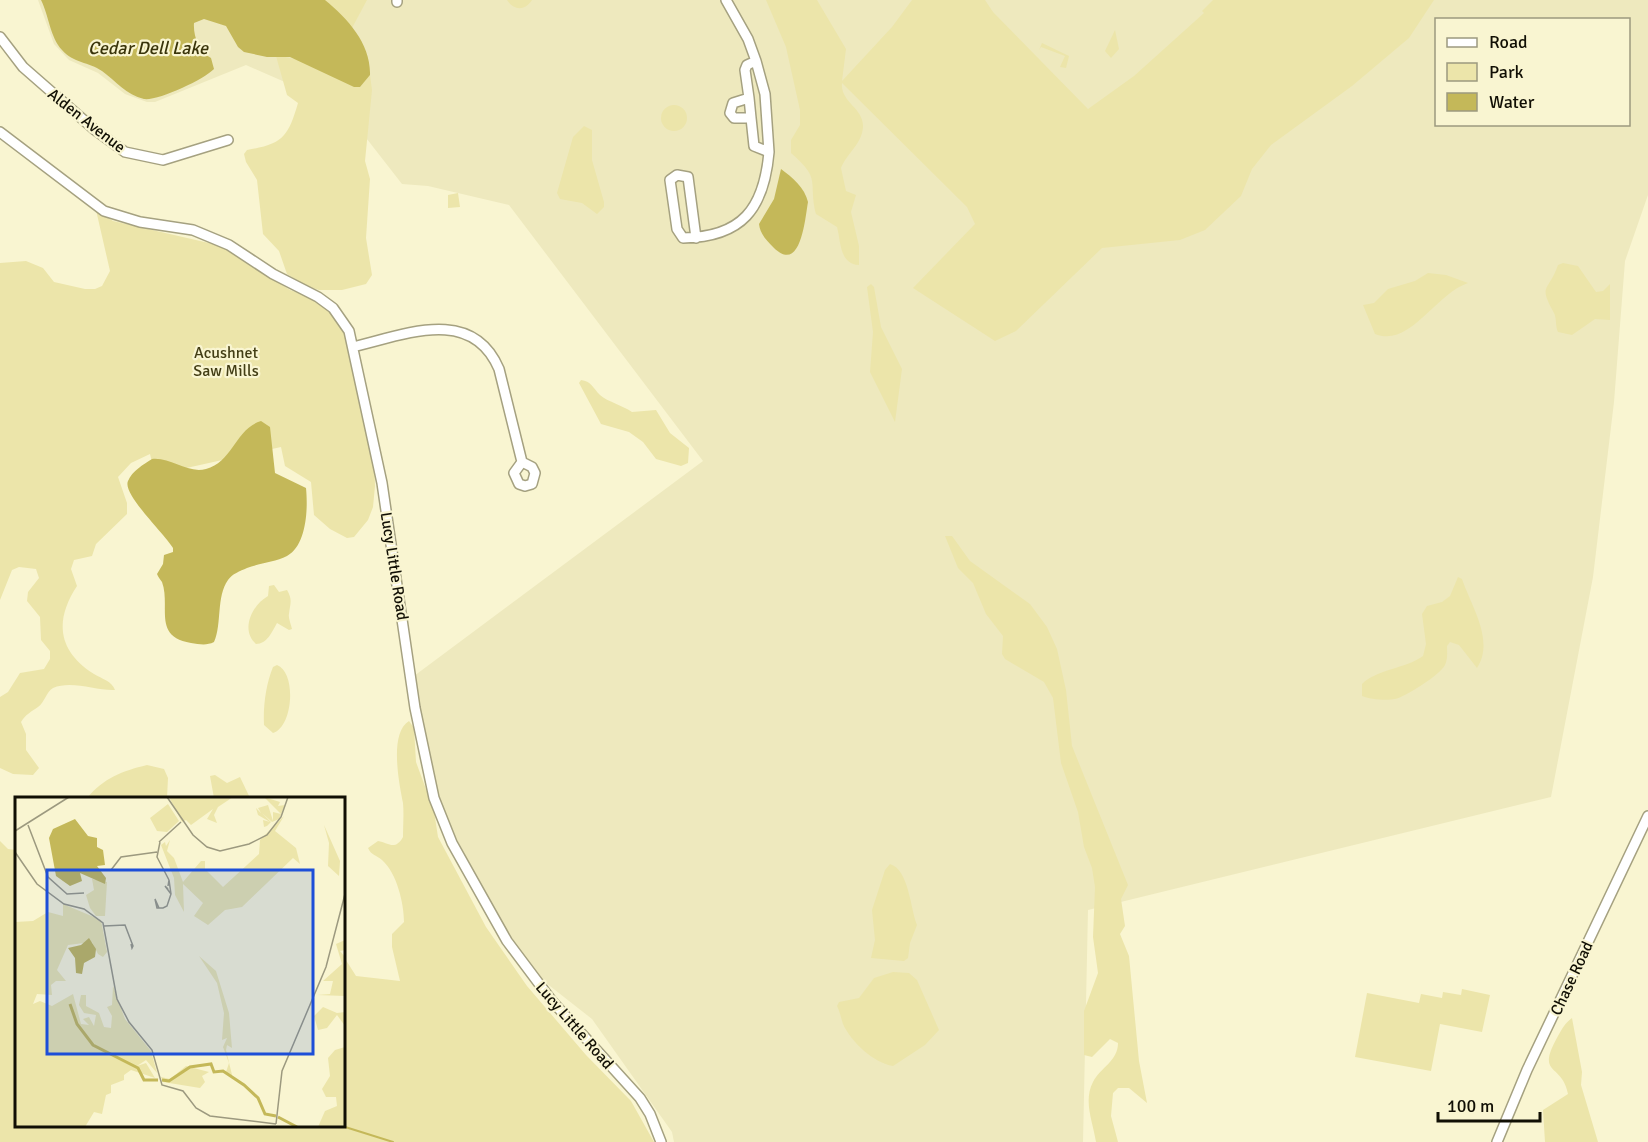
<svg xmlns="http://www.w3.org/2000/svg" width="1648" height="1142" viewBox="0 0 1648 1142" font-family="Signika,sans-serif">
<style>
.built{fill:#eee9be;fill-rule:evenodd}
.green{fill:#ece5aa}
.water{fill:#c4b859}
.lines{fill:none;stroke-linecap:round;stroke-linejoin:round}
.stream{stroke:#c4b859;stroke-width:2}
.minor-casing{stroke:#a5a180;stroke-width:12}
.minor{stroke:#fff;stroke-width:9}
.labels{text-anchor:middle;stroke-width:4.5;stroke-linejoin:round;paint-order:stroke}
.street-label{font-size:16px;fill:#110f04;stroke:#f9f5d1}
.park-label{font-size:16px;fill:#433e15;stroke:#f9f5d1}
.water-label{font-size:18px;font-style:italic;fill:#39340a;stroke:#f9f5d1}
.inset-river{fill:none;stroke:#c4b859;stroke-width:3}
.inset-road{fill:none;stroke:#9c997f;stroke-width:1.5}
.view{fill:#1d4ed8;fill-opacity:0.15;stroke:#1d4ed8;stroke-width:3}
.inset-edge{fill:none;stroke:#110f04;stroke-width:3}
</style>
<rect width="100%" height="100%" fill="#f9f5d1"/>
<path class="built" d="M 38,0 L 1648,0 L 1648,195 L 1625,261 L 1614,402 L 1593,577 L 1551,797 L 1088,910 L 1083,1142 L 674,1142 L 672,1132 L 592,1019 L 541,979 L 513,942 L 484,891 L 442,811 L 425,744 L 414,676 L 703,461 L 509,205 L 428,186 L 402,184 L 342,107 L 246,65 L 155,102 L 147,102 L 125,94 L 98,73 L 69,60 L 54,44 ZM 1436,20 L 1628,20 L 1628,124 L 1436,124 Z"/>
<path class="green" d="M 325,0 L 367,0 L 352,28 Z
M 507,0 L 532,0 C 525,11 514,11 507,0 Z
M 766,0 L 817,0 L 846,49 L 842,81 L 892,27 L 912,0 L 985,0 L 993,12 L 1088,109 L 1134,76 L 1204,13 L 1202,11 L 1213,0 L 1434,0 L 1409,38 L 1352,86 L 1271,145 L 1252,169 L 1241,196 L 1205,230 L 1180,240 L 1102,248 L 1016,331 L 995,341 L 913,288 L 975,224 L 967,207 L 842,83 C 840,102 864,108 863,127 C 862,144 847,153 841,168 L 846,191 L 856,195 L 851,212 L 859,246 L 859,265 C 839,264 841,241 837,227 L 816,214 C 808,180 822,180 791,153 L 791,140 L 800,125 L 800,110 L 786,47 Z
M 1115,30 L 1119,49 L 1111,58 L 1105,51 Z
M 1042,43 L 1069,56 L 1066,68 L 1060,67 L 1065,56 L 1041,47 L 1039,50 Z
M 276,56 C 305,57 333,77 360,87 L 370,75 L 372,90 L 365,161 L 370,179 L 366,238 L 372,275 L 366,284 L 342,290 L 319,290 L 306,286 L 287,274 L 279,251 L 263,234 L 257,180 L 246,162 L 244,154 L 247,150 C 283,144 288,137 298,103 L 287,95 Z
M661 118a13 13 0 1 1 26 0a13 13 0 1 1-26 0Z
M 584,126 L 592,130 L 592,160 L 604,202 L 604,207 L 597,214 L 582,203 L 560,199 L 557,193 L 573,137 Z
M 458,193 L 460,207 L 448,208 L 448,195 Z
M 96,210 L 113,221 L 222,246 L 290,290 L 324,302 L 346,329 L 374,458 L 375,486 L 373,507 L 368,520 L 354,537 L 347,538 L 330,529 L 314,515 L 311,482 L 285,466 L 281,447 L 155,475 L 150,454 L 131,463 L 118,477 L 127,503 L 127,514 L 96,544 L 92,556 L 74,560 L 71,569 L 77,586 C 54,621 58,651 94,674 C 102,679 112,681 115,690 C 96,691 72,680 53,688 C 46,692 45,702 38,707 C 31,712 26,714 21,722 L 26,734 L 26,750 L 39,768 L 33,775 L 13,774 L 0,768 L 0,697 L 8,692 L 20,673 L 44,669 L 50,659 L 50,651 L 41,640 L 40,617 L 27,601 L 28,592 L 39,578 L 36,569 L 19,567 L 12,570 L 0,600 L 0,263 L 26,261 L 43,268 L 54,282 L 85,289 L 95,289 L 102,286 L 110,271 Z
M 1563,263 L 1578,266 L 1596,292 L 1603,291 L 1610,284 L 1610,320 L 1595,319 L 1572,335 L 1558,332 C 1555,326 1557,319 1554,313 C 1538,284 1548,293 1558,265 Z
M 1428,273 L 1446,275 L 1468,283 C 1435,294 1410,348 1375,334 L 1363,305 L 1374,303 L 1388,289 L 1415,281 Z
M 871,284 L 874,287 L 881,327 L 902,369 L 895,422 L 870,372 L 873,332 L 867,287 Z
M 581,380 C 591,381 593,388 600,395 C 608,402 622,405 632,412 L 656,410 L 670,433 L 689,448 L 688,463 L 681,466 L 656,459 L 643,442 L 629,432 L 601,424 L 579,383 Z
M 945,536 L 952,536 L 970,561 L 1030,604 L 1047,627 L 1057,649 L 1066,690 L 1072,746 L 1128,885 L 1121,899 L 1125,926 L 1120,934 L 1129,956 L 1139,1061 L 1147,1103 L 1129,1088 L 1118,1088 L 1113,1093 L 1111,1116 L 1118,1142 L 1096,1142 C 1093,1122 1083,1101 1093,1082 C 1101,1067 1118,1061 1118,1043 L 1110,1039 L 1092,1057 L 1084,1055 L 1084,1011 L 1098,973 L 1093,937 L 1095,887 L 1092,868 L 1084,847 L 1078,812 L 1061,763 L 1053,698 L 1044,682 L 1005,659 L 1002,654 L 1003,636 L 986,614 L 973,583 L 958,568 Z
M 1458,577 L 1462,579 C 1471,606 1495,640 1477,668 L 1459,645 L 1450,642 L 1447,646 C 1447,652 1448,659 1445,665 C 1440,675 1405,697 1395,699 C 1386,701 1369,699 1362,696 L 1362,684 C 1377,669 1405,669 1423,656 L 1426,644 L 1422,614 L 1427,606 L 1442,602 L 1450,596 Z
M 274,585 L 279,592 L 287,590 C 293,600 290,604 289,614 C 288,618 291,624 292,629 L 289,630 L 277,623 C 272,632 267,644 256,644 C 240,630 252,605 268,596 L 269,586 Z
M 277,665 C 297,673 293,727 273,733 L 264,725 C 263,706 266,684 273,667 Z
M 409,721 L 414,728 L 416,762 L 434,811 L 438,837 L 486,927 L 527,986 L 586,1055 L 631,1101 L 654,1142 L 0,1142 L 0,841 L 8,849 L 16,850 L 16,1126 L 344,1126 L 344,957 L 356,976 L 400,981 L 392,947 L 392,934 L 404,922 C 404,904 397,873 382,860 C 376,855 371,855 368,848 L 378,841 C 389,843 395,851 403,837 C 403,826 404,814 403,803 C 399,783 389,733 409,721 Z
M 147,765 L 164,769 L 168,778 L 167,798 L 87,798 C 104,778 122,771 147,765 Z
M 215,775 L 227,783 L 240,777 L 250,798 L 214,798 L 210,776 Z
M 890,864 C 909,870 910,907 917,925 L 910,943 L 908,958 L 904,961 L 871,958 L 875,940 L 872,910 L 885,870 Z
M 893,972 L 909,973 L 917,980 L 939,1030 L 925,1045 L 893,1066 C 874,1063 851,1042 843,1024 C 841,1018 840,1012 837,1006 L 839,1002 L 859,998 L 874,978 Z
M 1462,989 L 1490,995 L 1482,1032 L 1440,1024 L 1431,1071 L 1355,1057 L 1367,993 L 1419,1003 L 1421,994 L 1442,998 L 1443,992 L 1461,995 Z
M 1572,1018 L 1582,1072 L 1581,1085 L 1598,1142 L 1545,1142 L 1543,1110 L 1568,1094 C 1562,1062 1535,1077 1558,1036 C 1562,1029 1565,1023 1572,1018 Z"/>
<path class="water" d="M 41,0 L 325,0 C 348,19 371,44 370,75 L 360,87 L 354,87 L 290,57 L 267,57 L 244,52 L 238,47 L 226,26 L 204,19 L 194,23 C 193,36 199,52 211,58 L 214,69 C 203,80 158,101 144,99 C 126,95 116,81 102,71 C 89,62 73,63 62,50 C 50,37 49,16 41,0 Z
M 781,169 C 792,177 805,188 808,202 C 805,219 801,274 774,248 C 767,241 760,234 759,224 L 774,199 Z
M 261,421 L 270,427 L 275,473 L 306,488 C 308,508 307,545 287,556 C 275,562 260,563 247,568 C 240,571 232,574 228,580 C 216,597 222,624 214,642 C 206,646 199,644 191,643 C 152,637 171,606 162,582 C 160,579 158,577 157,574 L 163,564 L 164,555 L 173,552 L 173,548 C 164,533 122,494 128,481 C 132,471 144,464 152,459 C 171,457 187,474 206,469 C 233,462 235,429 261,421 Z"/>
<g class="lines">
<path class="stream" d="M 342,1126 L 393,1142"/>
<defs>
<path id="minor" d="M 397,0 L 397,2
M 726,0 L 748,39 L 756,61
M 0,37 L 23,67 L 95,130 L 125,152 L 163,160 L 228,140
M 749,98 L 745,70 L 747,65 L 756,61 L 765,94 L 769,152
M 0,132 L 104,211 L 140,222 L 193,230 L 229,245 L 273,274 L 318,297 L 333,308 L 349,331 L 382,483 L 415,708 L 434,798 L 452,843 L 507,941 L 552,1001 L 640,1098 L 650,1114 L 661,1142
M 696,238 L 688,177 L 677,175 L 670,180 L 677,229 L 683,238 C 742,237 764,209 769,152 L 754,146 L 751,118 L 734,118 L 730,113 L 733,103 L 749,98 L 751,118
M 353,347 C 403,335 472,305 499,369 L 522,462 L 532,467 L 535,473 L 532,484 L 525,486 L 519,484 L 514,473 L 522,462
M 1497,1142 L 1527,1070 L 1648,816"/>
</defs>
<use href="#minor" class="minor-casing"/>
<use href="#minor" class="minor"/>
</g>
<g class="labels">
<g class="street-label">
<text transform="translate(87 120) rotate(38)" y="6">Alden Avenue</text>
<text transform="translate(395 566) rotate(81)" y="6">Lucy Little Road</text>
<text transform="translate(1571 978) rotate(-65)" y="6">Chase Road</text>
<text transform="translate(575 1025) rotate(49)" y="6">Lucy Little Road</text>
</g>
<g class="park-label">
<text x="226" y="358">Acushnet<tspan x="226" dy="18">Saw Mills</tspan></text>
</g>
<g class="water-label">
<text x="148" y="54">Cedar Dell Lake</text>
</g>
</g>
<g transform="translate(15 797)">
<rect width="330" height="330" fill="#f9f5d1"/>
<path d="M 154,0 L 218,0 L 203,10 L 199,18 L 202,26 L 192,22 L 198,12 L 176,28 L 171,23 L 167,25 ZM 249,0 L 265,5 L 263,9 L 270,8 L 264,22 L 257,25 L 247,16 L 256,25 L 252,29 L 249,30 L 248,23 L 255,25 L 243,18 L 241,11 L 246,16 L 243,11 L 253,8 L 258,24 L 258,15 L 266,17 ZM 153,7 L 164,24 L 152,35 L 142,34 L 135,21 ZM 269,19 L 260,34 L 281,51 L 285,67 L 278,61 L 227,110 L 210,113 L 193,128 L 179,119 L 188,106 L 168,87 L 169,115 L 160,98 L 159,81 L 146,48 L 150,45 L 151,49 L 155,43 L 152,54 L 159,61 L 168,85 L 186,64 L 190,64 L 190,72 L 208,90 L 244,57 L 245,43 ZM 309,28 L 325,64 L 324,79 L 313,69 L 314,46 ZM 77,82 L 92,85 L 90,119 L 81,119 L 75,111 L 71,98 L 79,93 ZM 48,107 L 86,123 L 92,155 L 88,160 L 83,157 L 77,145 L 53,148 L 42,173 L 51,184 L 41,184 L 36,188 L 37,198 L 22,197 L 18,207 L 25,204 L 37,209 L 58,197 L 66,227 L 74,228 L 68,222 L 74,220 L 79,229 L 81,218 L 69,216 L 64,208 L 66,198 L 71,198 L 71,209 L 84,216 L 89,230 L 96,231 L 97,219 L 92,210 L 97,208 L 98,189 L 110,222 L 136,254 L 142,276 L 131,263 L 122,269 L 131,266 L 140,281 L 116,273 L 109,278 L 109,283 L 96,288 L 96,296 L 91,298 L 87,317 L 79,315 L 70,330 L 0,330 L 0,125 L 18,124 L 33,115 L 48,119 ZM 330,143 L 330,153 L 325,154 L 330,160 L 330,199 L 302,198 L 315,197 L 318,184 L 308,184 L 327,167 L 321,147 ZM 184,159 L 201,174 L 214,216 L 217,251 L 212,248 L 211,253 L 218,282 L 211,275 L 214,266 L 208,250 L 212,241 L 207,243 L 209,216 L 202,186 ZM 308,210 L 322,216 L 330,215 L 330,229 L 322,218 L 312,231 L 303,233 L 299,219 ZM 330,250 L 330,330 L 303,330 L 310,314 L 322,309 L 321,300 L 311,300 L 307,292 L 315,279 L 313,261 L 320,253 ZM 171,269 L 194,275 L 187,279 L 190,285 L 185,291 L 148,285 L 146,280 L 155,282 Z" fill="#ece5aa"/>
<path d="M 60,22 L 73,39 L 82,41 L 82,50 L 88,53 L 90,68 L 82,69 L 91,81 L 90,87 L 65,76 L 67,84 L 55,89 L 41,79 L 34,41 L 38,32 ZM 74,141 L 81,152 L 80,160 L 69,166 L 67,177 L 61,176 L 60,161 L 53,151 L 66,148 Z" fill="#c4b859"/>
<path class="inset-river" d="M 55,207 L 62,227 L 78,248 L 123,271 L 129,283 L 143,283M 147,283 L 154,284 L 175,270 L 196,267 L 199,275 L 208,274 L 229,288 L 243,301 L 250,317 L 261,319M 263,320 L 282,330"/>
<path class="inset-road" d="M 152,0 L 178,38 L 192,50 L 205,54 L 234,47 L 252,38 L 266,20 L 273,0M 13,28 L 33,80 L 52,97 L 69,96M 0,34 L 54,0M 144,45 L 166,25M 145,45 L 142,60 L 154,83M 0,55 L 22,87 L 49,107 L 69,112 L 88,126 L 102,202 L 114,225 L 137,253 L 147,288 L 168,294 L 181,311 L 195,319 L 261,327M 96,73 L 106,60 L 142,55M 153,89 L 154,83 L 156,97M 144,111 L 140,102 L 142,111 L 148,111 L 152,109 L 156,97 L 150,89 L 153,92M 89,129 L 110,128 L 118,149 L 117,151 L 116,147M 261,327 L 267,274 L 311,170 L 330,97"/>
<path class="view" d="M 32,73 L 298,73 L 298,257 L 32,257 Z"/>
<rect width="330" height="330" class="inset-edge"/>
</g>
<rect x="1435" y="18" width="195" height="108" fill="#f9f5d1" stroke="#9c997f" stroke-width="1.5"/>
<rect x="1447" y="38" width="30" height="9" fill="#ffffff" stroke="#9c997f" stroke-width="1.5"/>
<text x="1489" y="48" font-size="18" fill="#110f04">Road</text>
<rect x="1447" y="63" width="30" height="18" fill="#ece5aa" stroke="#9c997f" stroke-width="1.5"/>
<text x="1489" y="78" font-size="18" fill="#110f04">Park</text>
<rect x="1447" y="93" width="30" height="18" fill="#c4b859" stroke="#9c997f" stroke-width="1.5"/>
<text x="1489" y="108" font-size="18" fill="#110f04">Water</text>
<path d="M1438 1112v9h102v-9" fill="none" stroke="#110f04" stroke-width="3"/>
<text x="1447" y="1112" font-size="18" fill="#110f04" stroke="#f9f5d1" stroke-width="4.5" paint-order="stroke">100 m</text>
</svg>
